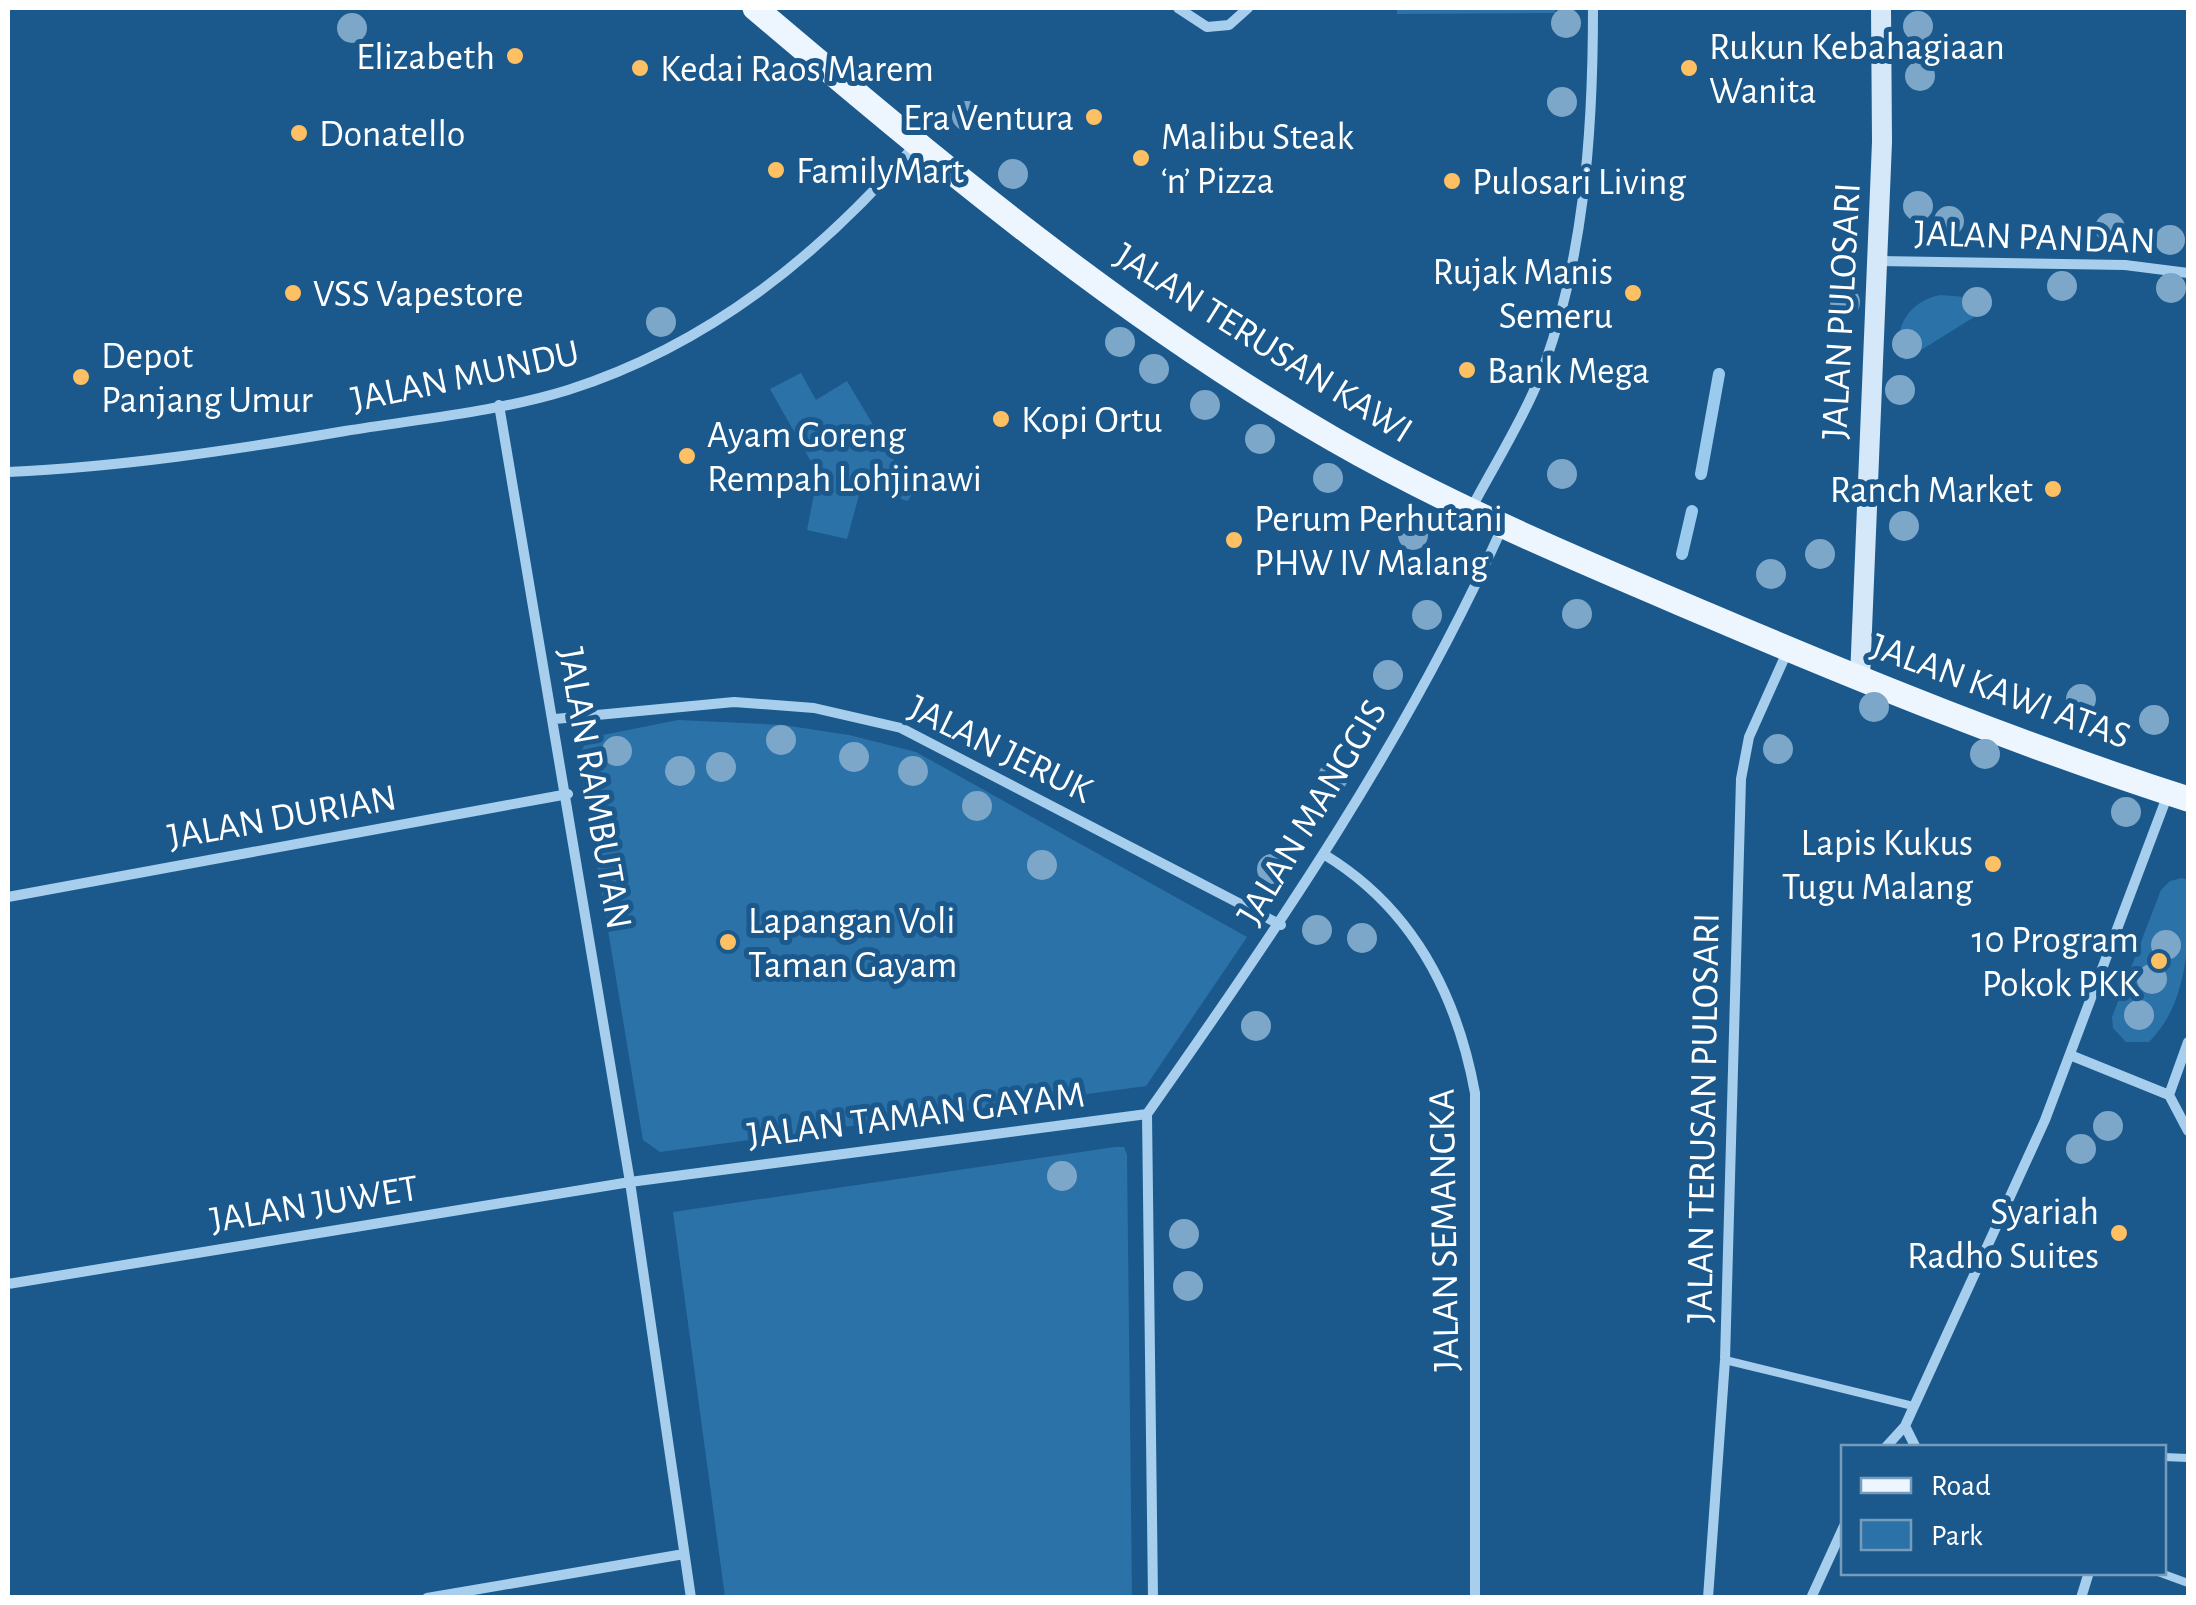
<svg xmlns="http://www.w3.org/2000/svg" width="2196" height="1605" viewBox="0 0 2196 1605" font-family="'Alegreya Sans',sans-serif">
<style>
.green{fill:#2b72a9}
.lines{fill:none;stroke-linecap:round;stroke-linejoin:round}
.stream{stroke:#9acbef;stroke-width:12}
.service{stroke:#a7cfed;stroke-width:8}
.minor{stroke:#a7cfed;stroke-width:10}
.secondary{stroke:#d4e8fa;stroke-width:20}
.primary{stroke:#edf6ff;stroke-width:25}
.tree{fill:#7da7c9}
.poi-dot{fill:#ffc064;stroke:#1b598d;stroke-width:4}
.labels{text-anchor:middle;stroke-width:10;stroke-linejoin:round;paint-order:stroke}
.poi-label{font-size:38px;fill:#fff;stroke:#1b598d;text-anchor:start}
.street-label{font-size:38px;fill:#fff;stroke:#1b598d}
</style>
<rect width="100%" height="100%" fill="#1b598d"/>
<path class="green" d="M 1397,8 L 1555,8 L 1555,13 L 1397,14 Z
M 1940,295 L 1991,299 L 1992,306 L 1905,360 C 1889,329 1910,301 1940,295 Z
M 801,373 L 816,400 L 847,381 L 913,492 L 908,501 L 861,488 L 847,539 L 807,530 L 818,474 L 770,389 Z
M 678,720 L 783,725 L 849,735 L 916,752 L 1247,937 L 1146,1086 L 660,1152 L 643,1140 L 579,756 L 588,738 Z
M 2182,878 L 2188,880 C 2189,934 2191,1000 2149,1042 L 2126,1042 L 2113,1028 L 2112,1017 L 2161,890 L 2170,881 Z
M 1115,1147 L 1124,1147 L 1127,1155 L 1132,1597 L 725,1597 L 673,1212 Z"/>
<g class="lines">
<path class="stream" d="M 1701,474 L 1719,374
M 1682,554 L 1692,511"/>
<path class="service" d="M 1725,1360 L 1913,1406
M 2164,1457 L 2188,1458
M 2158,1572 L 2188,1583"/>
<path class="minor" d="M 1178,8 L 1207,27 L 1229,25 L 1248,8
M 1878,261 L 2125,265 L 2188,273
M 8,472 C 120,467 234,450 345,431 C 418,419 497,412 568,390 C 709,345 820,255 915,145
M 1471,509 C 1492,469 1518,428 1536,386 C 1584,270 1593,133 1593,8
M 555,719 L 734,702 L 814,708 L 901,728 L 1281,925
M 1325,855 C 1412,908 1457,995 1475,1093 L 1475,1598
M 8,897 L 568,794
M 2070,1055 L 2169,1095
M 2169,1095 L 2188,1042
M 2169,1095 L 2188,1131
M 1147,1114 C 1279,927 1408,737 1502,528
M 1147,1114 L 1153,1598
M 8,1284 L 630,1182 L 499,405
M 1905,1426 L 1916,1448
M 1885,1448 L 1905,1426 L 2045,1120 L 2168,794
M 427,1598 L 684,1554
M 691,1598 L 630,1182 L 1147,1114
M 1708,1598 L 1725,1360 L 1741,779 L 1749,737 L 1788,650
M 1811,1598 L 1844,1526
M 2081,1598 L 2089,1572"/>
<path class="secondary" d="M 1860,678 L 1882,142 L 1881,8"/>
<path class="primary" d="M 755,8 C 938,163 1124,319 1333,439 C 1453,508 1581,561 1708,615 C 1865,682 2026,747 2188,799"/>
</g>
<g class="tree">
<circle cx="1566" cy="23" r="15"/>
<circle cx="1918" cy="26" r="15"/>
<circle cx="352" cy="28" r="15"/>
<circle cx="1920" cy="76" r="15"/>
<circle cx="1562" cy="102" r="15"/>
<circle cx="967" cy="116" r="15"/>
<circle cx="1013" cy="174" r="15"/>
<circle cx="1918" cy="206" r="15"/>
<circle cx="1949" cy="221" r="15"/>
<circle cx="2110" cy="228" r="15"/>
<circle cx="2170" cy="240" r="15"/>
<circle cx="2062" cy="286" r="15"/>
<circle cx="2171" cy="288" r="15"/>
<circle cx="1845" cy="302" r="15"/>
<circle cx="1977" cy="302" r="15"/>
<circle cx="661" cy="322" r="15"/>
<circle cx="1120" cy="342" r="15"/>
<circle cx="1907" cy="344" r="15"/>
<circle cx="1154" cy="369" r="15"/>
<circle cx="1900" cy="390" r="15"/>
<circle cx="1205" cy="405" r="15"/>
<circle cx="1260" cy="439" r="15"/>
<circle cx="1562" cy="474" r="15"/>
<circle cx="1328" cy="478" r="15"/>
<circle cx="1904" cy="526" r="15"/>
<circle cx="1413" cy="535" r="15"/>
<circle cx="1820" cy="554" r="15"/>
<circle cx="1771" cy="574" r="15"/>
<circle cx="1577" cy="614" r="15"/>
<circle cx="1427" cy="615" r="15"/>
<circle cx="1388" cy="675" r="15"/>
<circle cx="2081" cy="699" r="15"/>
<circle cx="1874" cy="707" r="15"/>
<circle cx="2154" cy="720" r="15"/>
<circle cx="781" cy="740" r="15"/>
<circle cx="1778" cy="749" r="15"/>
<circle cx="617" cy="751" r="15"/>
<circle cx="1985" cy="754" r="15"/>
<circle cx="854" cy="757" r="15"/>
<circle cx="721" cy="767" r="15"/>
<circle cx="680" cy="771" r="15"/>
<circle cx="913" cy="771" r="15"/>
<circle cx="1333" cy="777" r="15"/>
<circle cx="977" cy="806" r="15"/>
<circle cx="2126" cy="812" r="15"/>
<circle cx="1042" cy="865" r="15"/>
<circle cx="1272" cy="869" r="15"/>
<circle cx="1317" cy="930" r="15"/>
<circle cx="1362" cy="938" r="15"/>
<circle cx="2166" cy="945" r="15"/>
<circle cx="2152" cy="979" r="15"/>
<circle cx="2139" cy="1015" r="15"/>
<circle cx="1256" cy="1026" r="15"/>
<circle cx="2108" cy="1126" r="15"/>
<circle cx="2081" cy="1149" r="15"/>
<circle cx="1062" cy="1176" r="15"/>
<circle cx="1184" cy="1234" r="15"/>
<circle cx="1188" cy="1286" r="15"/>
</g>
<g class="poi-dot">
<circle cx="515" cy="56" r="10"/>
<circle cx="640" cy="68" r="10"/>
<circle cx="1689" cy="68" r="10"/>
<circle cx="1094" cy="117" r="10"/>
<circle cx="299" cy="133" r="10"/>
<circle cx="1141" cy="158" r="10"/>
<circle cx="776" cy="170" r="10"/>
<circle cx="1452" cy="181" r="10"/>
<circle cx="293" cy="293" r="10"/>
<circle cx="1633" cy="293" r="10"/>
<circle cx="1467" cy="370" r="10"/>
<circle cx="81" cy="377" r="10"/>
<circle cx="1001" cy="419" r="10"/>
<circle cx="687" cy="456" r="10"/>
<circle cx="2053" cy="489" r="10"/>
<circle cx="1234" cy="540" r="10"/>
<circle cx="1993" cy="864" r="10"/>
<circle cx="728" cy="942" r="10"/>
<circle cx="2159" cy="961" r="10"/>
<circle cx="2119" cy="1233" r="10"/>
</g>
<g class="labels">
<g class="poi-label">
<text x="1709" y="59">Rukun Kebahagiaan<tspan x="1709" dy="44">Wanita</tspan></text>
<text x="495" y="69" text-anchor="end">Elizabeth</text>
<text x="660" y="81">Kedai Raos Marem</text>
<text x="1074" y="130" text-anchor="end">Era Ventura</text>
<text x="319" y="146">Donatello</text>
<text x="1161" y="149">Malibu Steak<tspan x="1161" dy="44">‘n’ Pizza</tspan></text>
<text x="796" y="183">FamilyMart</text>
<text x="1472" y="194">Pulosari Living</text>
<text x="1613" y="284" text-anchor="end">Rujak Manis<tspan x="1613" dy="44">Semeru</tspan></text>
<text x="313" y="306">VSS Vapestore</text>
<text x="101" y="368">Depot<tspan x="101" dy="44">Panjang Umur</tspan></text>
<text x="1487" y="383">Bank Mega</text>
<text x="1021" y="432">Kopi Ortu</text>
<text x="707" y="447">Ayam Goreng<tspan x="707" dy="44">Rempah Lohjinawi</tspan></text>
<text x="2033" y="502" text-anchor="end">Ranch Market</text>
<text x="1254" y="531">Perum Perhutani<tspan x="1254" dy="44">PHW IV Malang</tspan></text>
<text x="1973" y="855" text-anchor="end">Lapis Kukus<tspan x="1973" dy="44">Tugu Malang</tspan></text>
<text x="748" y="933">Lapangan Voli<tspan x="748" dy="44">Taman Gayam</tspan></text>
<text x="2139" y="952" text-anchor="end">10 Program<tspan x="2139" dy="44">Pokok PKK</tspan></text>
<text x="2099" y="1224" text-anchor="end">Syariah<tspan x="2099" dy="44">Radho Suites</tspan></text>
</g>
<g class="street-label">
<text transform="translate(2035 236) rotate(2)" y="13">JALAN PANDAN</text>
<text transform="translate(1840 311) rotate(-87)" y="13">JALAN PULOSARI</text>
<text transform="translate(1264 342) rotate(32)" y="13">JALAN TERUSAN KAWI</text>
<text transform="translate(465 375) rotate(-12)" y="13">JALAN MUNDU</text>
<text transform="translate(2001 690) rotate(20)" y="13">JALAN KAWI ATAS</text>
<text transform="translate(1001 748) rotate(26)" y="13">JALAN JERUK</text>
<text transform="translate(596 788) rotate(80)" y="13">JALAN RAMBUTAN</text>
<text transform="translate(1311 812) rotate(-59)" y="13">JALAN MANGGIS</text>
<text transform="translate(282 816) rotate(-10)" y="13">JALAN DURIAN</text>
<text transform="translate(916 1114) rotate(-7)" y="13">JALAN TAMAN GAYAM</text>
<text transform="translate(1702 1118) rotate(-89)" y="13">JALAN TERUSAN PULOSARI</text>
<text transform="translate(314 1203) rotate(-9)" y="13">JALAN JUWET</text>
<text transform="translate(1443 1230) rotate(-91)" y="13">JALAN SEMANGKA</text>
</g>
</g>
<rect width="2196" height="1605" fill="none" stroke="#ffffff" stroke-width="20"/>
<rect x="1841" y="1445" width="325" height="130" fill="#1b598d" stroke="#769bbb" stroke-width="2.5"/>
<rect x="1861" y="1478" width="50" height="15" fill="#edf6ff" stroke="#769bbb" stroke-width="2.5"/>
<text x="1931" y="1495" font-size="30" fill="#ffffff">Road</text>
<rect x="1861" y="1520" width="50" height="30" fill="#2b72a9" stroke="#769bbb" stroke-width="2.5"/>
<text x="1931" y="1545" font-size="30" fill="#ffffff">Park</text>
</svg>
